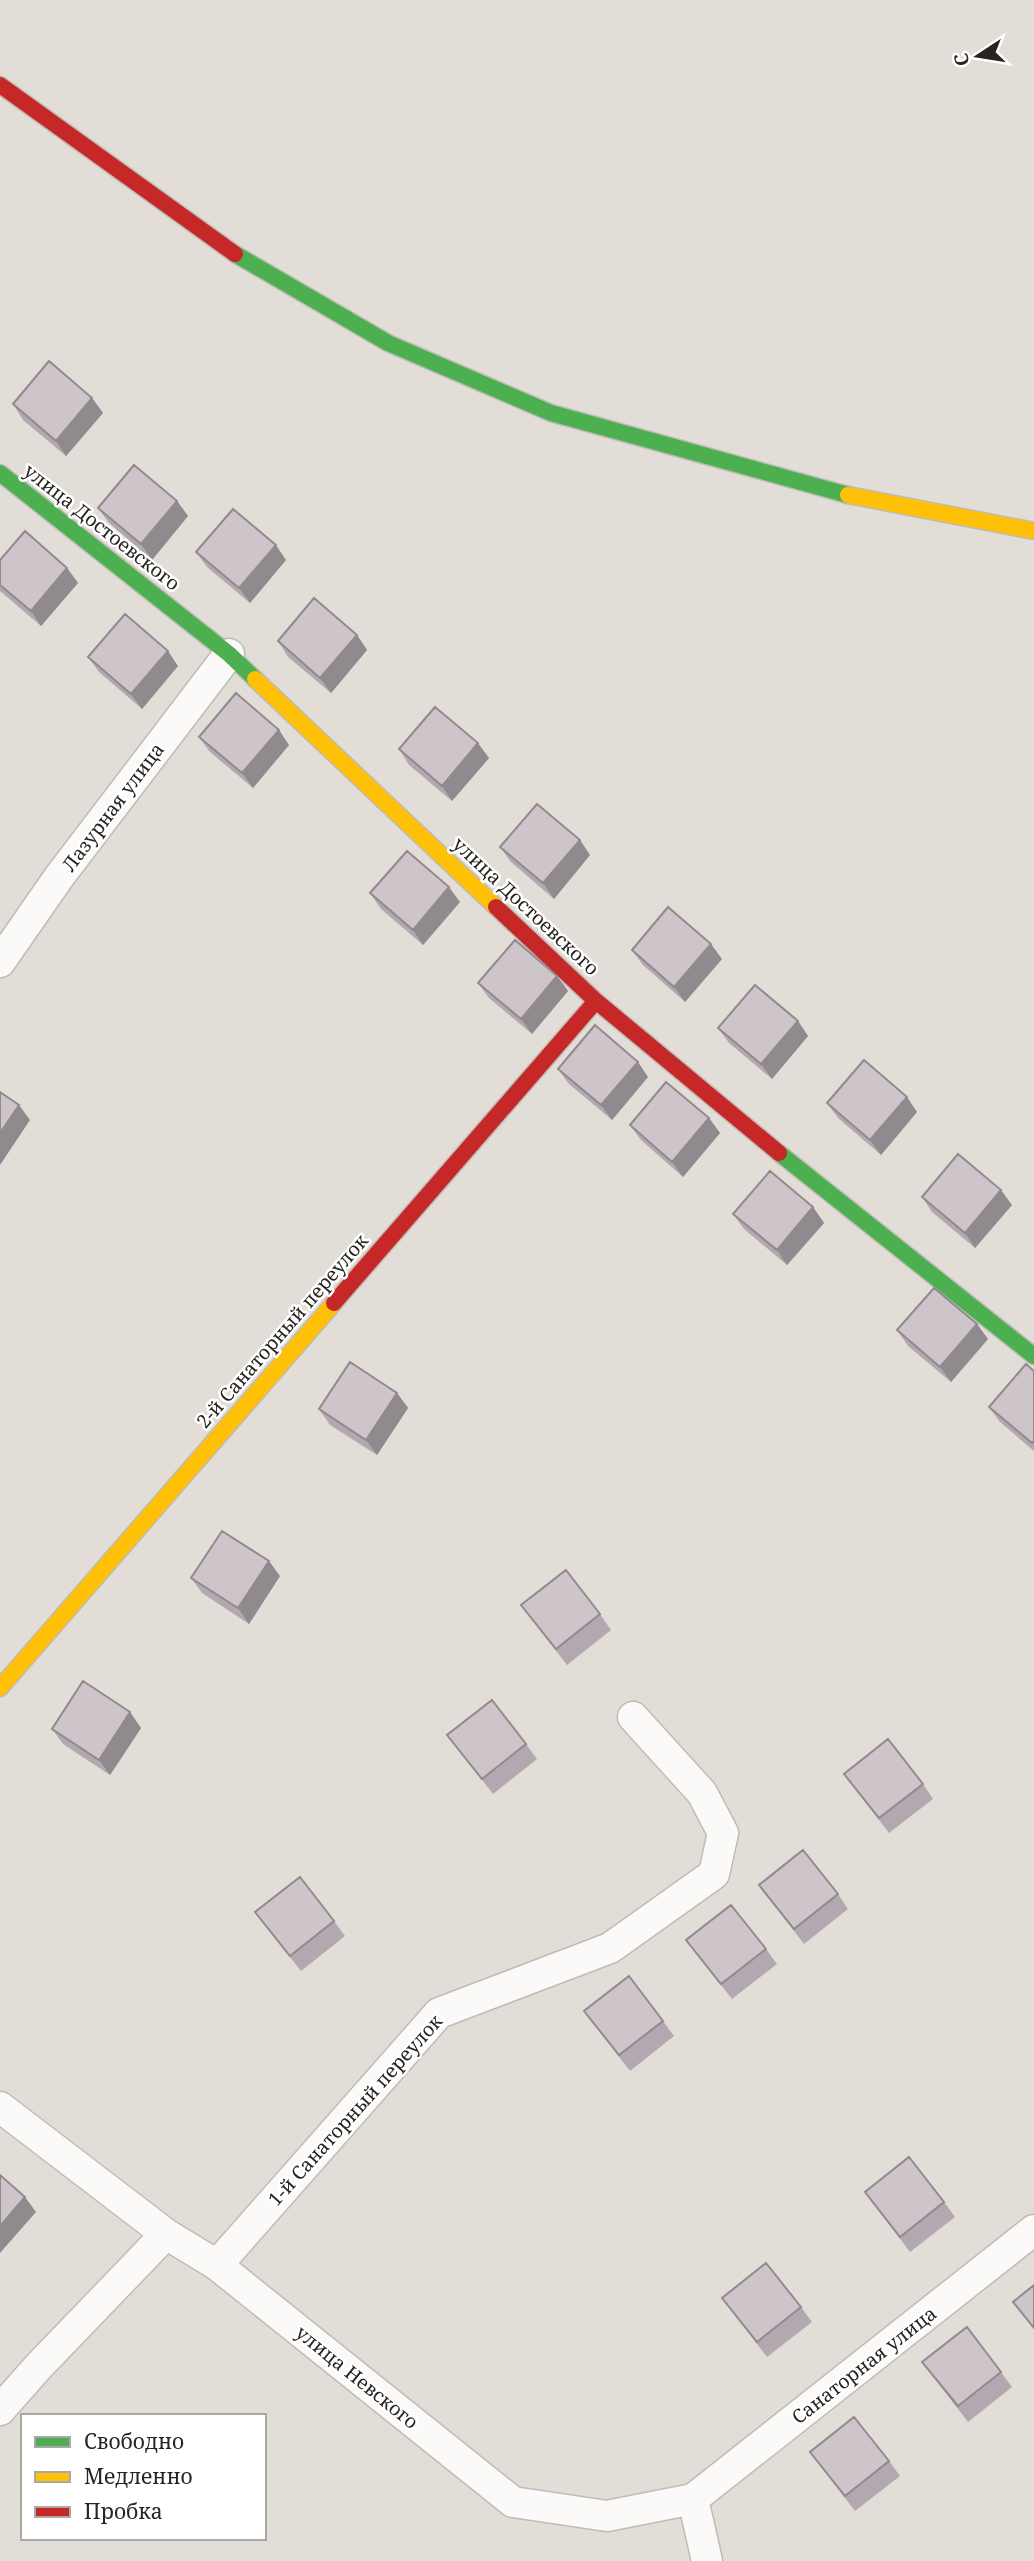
<svg xmlns="http://www.w3.org/2000/svg" width="1034" height="2561" viewBox="0 0 1034 2561" font-family="'Noto Serif',serif">
<style>
.lines{fill:none;stroke-linecap:round;stroke-linejoin:round}
.street-casing{stroke:#bfbcb7;stroke-width:33}
.fast-casing{stroke:#bfbcb7;stroke-width:19}
.slow-casing{stroke:#bfbcb7;stroke-width:19}
.jam-casing{stroke:#bfbcb7;stroke-width:19}
.street{stroke:#fbfaf9;stroke-width:30}
.fast{stroke:#4caf50;stroke-width:16}
.slow{stroke:#ffc107;stroke-width:16}
.jam{stroke:#c62828;stroke-width:16}
.wall{fill:#b1a9af}
.shaded-wall{fill:#908a8e}
.building{fill:#cec5cb;stroke:#908a8e;stroke-width:2}
.labels{text-anchor:middle;stroke-width:5;stroke-linejoin:round;paint-order:stroke}
.street-label{font-size:19px;fill:#272520;stroke:#fff}
</style>
<rect width="100%" height="100%" fill="#e2ded7"/>
<g class="lines">
<defs>
<path id="street" d="M 0,962 L 59,877 L 229,654
M 0,2107 L 166,2234 L 217,2265 L 513,2502 L 607,2516 L 693,2499 L 707,2561
M 217,2265 L 439,2013 L 610,1948 L 714,1874 L 723,1833 L 702,1793 L 633,1717
M 0,2410 L 38,2367 L 166,2234
M 693,2499 L 1034,2230"/>
<path id="fast" d="M 235,254 L 388,343 L 551,413 L 848,495
M 0,473 L 229,654 L 255,679
M 779,1153 L 1034,1356"/>
<path id="slow" d="M 848,495 L 1034,531
M 255,679 L 496,907
M 0,1688 L 334,1303"/>
<path id="jam" d="M 0,85 L 235,254
M 496,907 L 596,1001 L 779,1153
M 334,1303 L 596,1001"/>
</defs>
<use href="#street" class="street-casing"/>
<use href="#fast" class="fast-casing"/>
<use href="#slow" class="slow-casing"/>
<use href="#jam" class="jam-casing"/>
<use href="#street" class="street"/>
<use href="#fast" class="fast"/>
<use href="#slow" class="slow"/>
<use href="#jam" class="jam"/>
</g>
<path class="wall" d="M 92,398 L 103,413 L 66,456 L 23,420 L 13,404 Z
M 177,501 L 188,516 L 152,560 L 109,523 L 98,508 Z
M 196,552 L 286,560 L 250,603 L 207,567 Z
M 0,560 L 67,568 L 78,583 L 41,626 L 0,591 Z
M 357,635 L 367,650 L 331,693 L 288,657 L 278,641 Z
M 88,657 L 178,666 L 142,709 L 99,672 Z
M 199,737 L 289,745 L 253,788 L 210,752 Z
M 399,749 L 489,758 L 452,801 L 409,765 Z
M 500,847 L 590,855 L 554,899 L 511,862 Z
M 370,893 L 460,902 L 423,945 L 381,909 Z
M 632,950 L 722,959 L 685,1002 L 643,965 Z
M 557,976 L 568,991 L 532,1034 L 489,998 L 478,983 Z
M 798,1021 L 808,1036 L 772,1079 L 729,1043 L 718,1028 Z
M 558,1069 L 648,1077 L 612,1120 L 569,1084 Z
M 827,1103 L 917,1112 L 881,1155 L 838,1118 Z
M 709,1118 L 720,1133 L 683,1177 L 641,1140 L 630,1125 Z
M 922,1197 L 1012,1205 L 975,1248 L 932,1212 Z
M 813,1207 L 824,1223 L 787,1265 L 744,1229 L 733,1214 Z
M 897,1330 L 988,1339 L 951,1382 L 908,1346 Z
M 1034,1371 L 1034,1451 L 1000,1422 L 989,1407 Z
M 397,1393 L 408,1408 L 377,1455 L 330,1425 L 319,1409 Z
M 280,1576 L 249,1624 L 202,1593 L 191,1578 Z
M 521,1605 L 600,1614 L 611,1630 L 567,1665 Z
M 141,1728 L 110,1775 L 63,1744 L 52,1729 Z
M 447,1735 L 526,1744 L 537,1759 L 493,1794 Z
M 844,1774 L 923,1784 L 933,1799 L 889,1833 Z
M 759,1885 L 838,1894 L 848,1909 L 804,1944 Z
M 255,1912 L 334,1921 L 345,1936 L 301,1971 Z
M 686,1940 L 766,1949 L 777,1964 L 732,1999 Z
M 584,2011 L 663,2021 L 674,2036 L 630,2071 Z
M 865,2192 L 944,2202 L 955,2217 L 910,2252 Z
M 722,2298 L 801,2307 L 812,2322 L 767,2357 Z
M 922,2362 L 1001,2372 L 1012,2387 L 968,2422 Z
M 810,2452 L 889,2461 L 900,2476 L 855,2511 Z"/>
<path class="shaded-wall" d="M 92,398 L 103,413 L 66,456 L 56,441 Z
M 177,501 L 188,516 L 152,560 L 141,544 Z
M 276,545 L 286,560 L 250,603 L 239,588 Z
M 67,568 L 78,583 L 41,626 L 31,611 Z
M 357,635 L 367,650 L 331,693 L 320,678 Z
M 168,651 L 178,666 L 142,709 L 131,694 Z
M 279,730 L 289,745 L 253,788 L 242,773 Z
M 478,743 L 489,758 L 452,801 L 442,786 Z
M 580,840 L 590,855 L 554,899 L 543,883 Z
M 449,887 L 460,902 L 423,945 L 413,930 Z
M 711,944 L 722,959 L 685,1002 L 674,987 Z
M 557,976 L 568,991 L 532,1034 L 521,1019 Z
M 798,1021 L 808,1036 L 772,1079 L 761,1064 Z
M 638,1062 L 648,1077 L 612,1120 L 601,1105 Z
M 907,1097 L 917,1112 L 881,1155 L 870,1140 Z
M 19,1105 L 30,1120 L 0,1165 L 0,1133 Z
M 709,1118 L 720,1133 L 683,1177 L 672,1162 Z
M 1001,1190 L 1012,1205 L 975,1248 L 965,1233 Z
M 813,1207 L 824,1223 L 787,1265 L 777,1250 Z
M 977,1324 L 988,1339 L 951,1382 L 940,1367 Z
M 397,1393 L 408,1408 L 377,1455 L 366,1440 Z
M 269,1561 L 280,1576 L 249,1624 L 238,1608 Z
M 130,1712 L 141,1728 L 110,1775 L 99,1760 Z
M 25,2197 L 36,2212 L 0,2253 L 0,2226 Z"/>
<path class="building" d="M 49,361 L 92,398 L 56,441 L 13,404 Z
M 134,465 L 177,501 L 141,544 L 98,508 Z
M 233,509 L 276,545 L 239,588 L 196,552 Z
M 25,531 L 67,568 L 31,611 L 0,585 L 0,560 Z
M 314,598 L 357,635 L 320,678 L 278,641 Z
M 125,614 L 168,651 L 131,694 L 88,657 Z
M 236,693 L 279,730 L 242,773 L 199,737 Z
M 435,707 L 478,743 L 442,786 L 399,749 Z
M 537,804 L 580,840 L 543,883 L 500,847 Z
M 407,851 L 449,887 L 413,930 L 370,893 Z
M 668,907 L 711,944 L 674,987 L 632,950 Z
M 515,940 L 557,976 L 521,1019 L 478,983 Z
M 755,985 L 798,1021 L 761,1064 L 718,1028 Z
M 595,1025 L 638,1062 L 601,1105 L 558,1069 Z
M 864,1060 L 907,1097 L 870,1140 L 827,1103 Z
M 666,1082 L 709,1118 L 672,1162 L 630,1125 Z
M 0,1092 L 19,1105 L 0,1133 Z
M 958,1154 L 1001,1190 L 965,1233 L 922,1197 Z
M 770,1171 L 813,1207 L 777,1250 L 733,1214 Z
M 934,1288 L 977,1324 L 940,1367 L 897,1330 Z
M 350,1362 L 397,1393 L 366,1440 L 319,1409 Z
M 1026,1364 L 1034,1371 L 1034,1441 L 1032,1443 L 989,1407 Z
M 222,1531 L 269,1561 L 238,1608 L 191,1578 Z
M 566,1570 L 600,1614 L 556,1649 L 521,1605 Z
M 83,1681 L 130,1712 L 99,1760 L 52,1729 Z
M 492,1700 L 526,1744 L 482,1779 L 447,1735 Z
M 888,1739 L 923,1784 L 879,1818 L 844,1774 Z
M 803,1850 L 838,1894 L 794,1929 L 759,1885 Z
M 300,1877 L 334,1921 L 290,1956 L 255,1912 Z
M 731,1905 L 766,1949 L 721,1984 L 686,1940 Z
M 629,1976 L 663,2021 L 619,2055 L 584,2011 Z
M 909,2157 L 944,2202 L 900,2237 L 865,2192 Z
M 0,2175 L 25,2197 L 0,2226 Z
M 766,2263 L 801,2307 L 757,2342 L 722,2298 Z
M 1034,2285 L 1034,2328 L 1013,2302 Z
M 967,2327 L 1001,2372 L 958,2406 L 922,2362 Z
M 854,2417 L 889,2461 L 845,2496 L 810,2452 Z"/>
<g class="labels">
<g class="street-label">
<text transform="translate(102 527) rotate(38)" y="7">улица Достоевского</text>
<text transform="translate(113 807) rotate(-53)" y="7">Лазурная улица</text>
<text transform="translate(526 906) rotate(43)" y="7">улица Достоевского</text>
<text transform="translate(282 1331) rotate(-49)" y="7">2-й Санаторный переулок</text>
<text transform="translate(355 2110) rotate(-48)" y="7">1-й Санаторный переулок</text>
<text transform="translate(864 2365) rotate(-38)" y="7">Санаторная улица</text>
<text transform="translate(357 2377) rotate(39)" y="7">улица Невского</text>
</g>
</g>
<rect x="21" y="2414" width="245" height="126" fill="#ffffff" stroke="#a9a8a6" stroke-width="2"/>
<rect x="35" y="2437" width="35" height="10" fill="#4caf50" stroke="#a9a8a6" stroke-width="2"/>
<text x="84" y="2449" font-size="21" fill="#272520">Свободно</text>
<rect x="35" y="2472" width="35" height="10" fill="#ffc107" stroke="#a9a8a6" stroke-width="2"/>
<text x="84" y="2484" font-size="21" fill="#272520">Медленно</text>
<rect x="35" y="2507" width="35" height="10" fill="#c62828" stroke="#a9a8a6" stroke-width="2"/>
<text x="84" y="2519" font-size="21" fill="#272520">Пробка</text>
<g transform="translate(978 56) rotate(258)" stroke="#ffffff" stroke-width="5" paint-order="stroke">
<path d="M0-5L12 26L0 18L-12 26Z" fill="#272520"/>
<text y="-10" font-size="19" font-weight="bold" text-anchor="middle" fill="#272520">С</text>
</g>
</svg>
